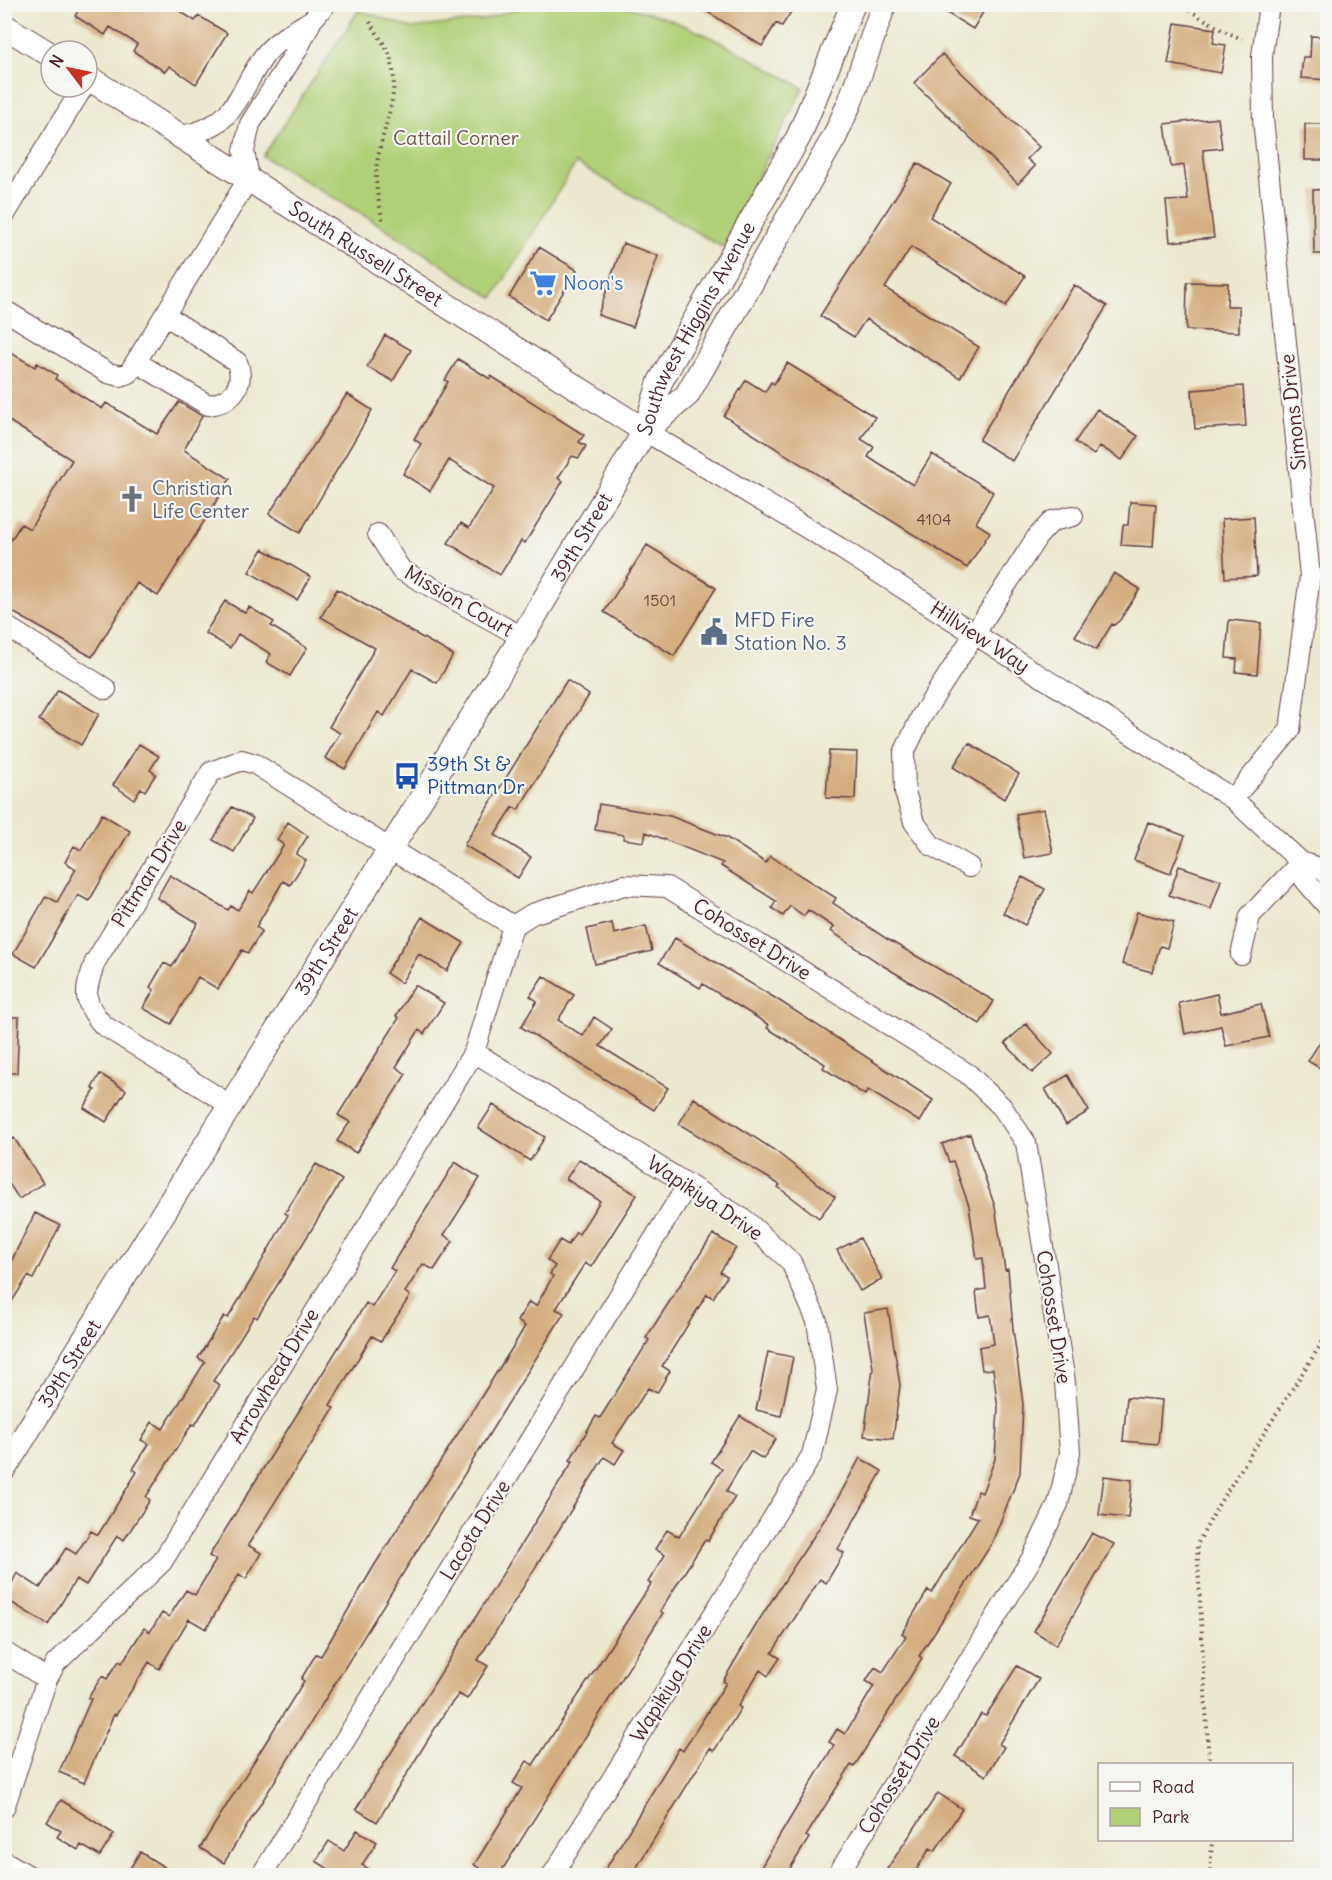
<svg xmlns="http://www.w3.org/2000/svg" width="1332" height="1880" viewBox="0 0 1332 1880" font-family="Delius,sans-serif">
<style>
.green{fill:#b0d077;stroke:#7d7851;stroke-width:1.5}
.building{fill:#d4ae80}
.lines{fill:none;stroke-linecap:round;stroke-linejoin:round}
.minor-casing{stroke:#623d44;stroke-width:22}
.major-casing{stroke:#623d44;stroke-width:26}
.path{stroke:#623d44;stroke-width:4;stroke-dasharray:1.5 4.5;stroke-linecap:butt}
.minor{stroke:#fff;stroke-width:20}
.major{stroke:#fff;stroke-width:24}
.labels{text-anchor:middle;stroke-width:4.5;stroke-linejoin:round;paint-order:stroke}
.number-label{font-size:16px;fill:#6c4340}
.park-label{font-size:20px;fill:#695442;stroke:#f6f6f2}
.street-label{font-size:20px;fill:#4a1f2b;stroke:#f6f6f2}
.shop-label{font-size:20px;fill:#366cbe;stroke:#f6f6f2;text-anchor:start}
.worship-label{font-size:20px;fill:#5b616d;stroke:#f6f6f2;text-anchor:start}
.service-label{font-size:20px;fill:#4e5e75;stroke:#f6f6f2;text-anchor:start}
.transit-label{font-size:20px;fill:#164399;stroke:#f6f6f2;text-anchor:start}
</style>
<rect width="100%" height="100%" fill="#f6f6f2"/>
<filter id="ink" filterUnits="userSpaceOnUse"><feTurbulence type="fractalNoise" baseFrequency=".0167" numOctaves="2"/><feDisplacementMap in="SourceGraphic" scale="12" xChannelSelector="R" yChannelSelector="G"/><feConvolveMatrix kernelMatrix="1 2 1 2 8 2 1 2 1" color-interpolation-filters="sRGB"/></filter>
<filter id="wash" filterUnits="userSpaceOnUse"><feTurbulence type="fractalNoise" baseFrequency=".008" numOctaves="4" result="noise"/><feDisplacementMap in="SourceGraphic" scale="24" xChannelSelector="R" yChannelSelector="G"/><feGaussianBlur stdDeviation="1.35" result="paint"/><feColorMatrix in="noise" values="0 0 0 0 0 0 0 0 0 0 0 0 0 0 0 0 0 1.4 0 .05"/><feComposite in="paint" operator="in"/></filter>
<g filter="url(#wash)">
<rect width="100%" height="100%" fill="#ece8cf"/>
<path class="green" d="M 611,5 C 678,13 745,55 803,88 L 722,247 L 576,163 L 493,298 L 385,228 L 263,156 L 359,10 L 411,28 L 484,20 L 528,5 Z"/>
<g id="blocks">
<path class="building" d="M 82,4 L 169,4 L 195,21 L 199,16 L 227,33 L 196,84 L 169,66 L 165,72 L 133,51 L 137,44 L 110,27 L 105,35 L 75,16 Z
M 695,4 L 796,4 L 782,26 L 776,23 L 762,46 Z
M 932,4 L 988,4 L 973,29 Z
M 1175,23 L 1215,29 L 1213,43 L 1226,45 L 1221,73 L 1168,64 Z
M 1311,36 L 1328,37 L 1328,80 L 1301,78 L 1303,57 L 1310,57 Z
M 942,54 L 1039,147 L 1027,159 L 1035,166 L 1018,184 L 914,83 Z
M 1218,118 L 1222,148 L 1203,150 L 1214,238 L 1170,242 L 1166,201 L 1188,200 L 1184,165 L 1171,167 L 1165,124 Z
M 1305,124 L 1328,124 L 1328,160 L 1305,160 Z
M 917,163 L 951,184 L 930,217 L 1025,276 L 1006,306 L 911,247 L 885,288 L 979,347 L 960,378 L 866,319 L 854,337 L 820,316 Z
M 1328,189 L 1328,254 L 1314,254 L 1313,190 Z
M 623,243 L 658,256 L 633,327 L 598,315 Z
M 539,247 L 577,270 L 546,320 L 509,297 Z
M 1187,282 L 1228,283 L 1227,306 L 1239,306 L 1239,332 L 1186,330 Z
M 1074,285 L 1107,306 L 1012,461 L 979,440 Z
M 385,335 L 411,350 L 393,381 L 367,367 Z
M 4,349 L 35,367 L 37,363 L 57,375 L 55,379 L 102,409 L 106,403 L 157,434 L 179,402 L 202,416 L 184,450 L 230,479 L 158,596 L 137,583 L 92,657 L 4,607 L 4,551 L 21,524 L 30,529 L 72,460 L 4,418 Z
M 458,359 L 490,379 L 491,376 L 584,435 L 579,442 L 586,446 L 579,458 L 572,456 L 558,478 L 563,481 L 525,543 L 521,541 L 500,575 L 448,543 L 461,523 L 469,528 L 494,488 L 449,460 L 430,491 L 403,474 L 421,444 L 414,439 L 448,382 L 445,380 Z
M 787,363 L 875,417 L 861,439 L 874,447 L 868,457 L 882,466 L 913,485 L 932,454 L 993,492 L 976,523 L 990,532 L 967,568 L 724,416 L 746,380 L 765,392 L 771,382 L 774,384 Z
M 1243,386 L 1246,426 L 1195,429 L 1192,390 Z
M 347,394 L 372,410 L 300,533 L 269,514 Z
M 1097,409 L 1138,436 L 1122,460 L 1100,446 L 1094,455 L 1075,442 Z
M 1130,502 L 1156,504 L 1153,547 L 1121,545 L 1123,525 L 1128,525 Z
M 1254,517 L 1257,576 L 1225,578 L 1222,519 Z
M 647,545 L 716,588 L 674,656 L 604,612 Z
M 263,549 L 311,577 L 297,600 L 249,572 Z
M 1114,573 L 1140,589 L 1120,620 L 1114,625 L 1112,624 L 1096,650 L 1075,636 Z
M 337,589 L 453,655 L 437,683 L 412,669 L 384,716 L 378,712 L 345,769 L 325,758 L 340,733 L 329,727 L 375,648 L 321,617 Z
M 225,601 L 245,613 L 249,607 L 274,622 L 271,626 L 307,648 L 290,676 L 266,662 L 271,654 L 238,634 L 230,648 L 205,633 Z
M 1229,620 L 1261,623 L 1257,674 L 1236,672 L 1237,659 L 1226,658 Z
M 567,680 L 589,695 L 518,810 L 513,807 L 495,835 L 531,857 L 518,878 L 464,845 Z
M 58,690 L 99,714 L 81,745 L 39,720 Z
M 969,743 L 1019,774 L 1004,799 L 953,767 Z
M 139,744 L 159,756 L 150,770 L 156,774 L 145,791 L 141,788 L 134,799 L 113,785 Z
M 829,751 L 857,752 L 855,799 L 826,798 Z
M 599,804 L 670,816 L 727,838 L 766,863 L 770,856 L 836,898 L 833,903 L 887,939 L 994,1001 L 980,1024 L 882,965 L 831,931 L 834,927 L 808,910 L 804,916 L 790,906 L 783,916 L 772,908 L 776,901 L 721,866 L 723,863 L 646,832 L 644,842 L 623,839 L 624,835 L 595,830 Z
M 232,807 L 253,818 L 234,852 L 213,840 Z
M 1044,809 L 1053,853 L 1024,858 L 1016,814 Z
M 102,814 L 130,831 L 89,901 L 78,895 L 36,967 L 13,954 L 46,896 L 57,902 L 76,869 L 65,862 L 74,846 L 81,850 Z
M 288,822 L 308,836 L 296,854 L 306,860 L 290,885 L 283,881 L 256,927 L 262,931 L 248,953 L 242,950 L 218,989 L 198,977 L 171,1024 L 143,1008 L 154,990 L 150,987 L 164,963 L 172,967 L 198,923 L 157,898 L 170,875 L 228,910 L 231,906 L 238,910 L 250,891 L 253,893 L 284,845 L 277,840 Z
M 1148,822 L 1185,836 L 1170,874 L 1134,860 Z
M 1179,866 L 1221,880 L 1211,909 L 1169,895 Z
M 1022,877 L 1045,889 L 1025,925 L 1003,913 Z
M 1137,912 L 1174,922 L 1167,948 L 1160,946 L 1152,972 L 1122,964 Z
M 422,917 L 464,943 L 447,971 L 419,954 L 401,983 L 386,973 Z
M 612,923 L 614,934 L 646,926 L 652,951 L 595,964 L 587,929 Z
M 675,938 L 775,998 L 933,1100 L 920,1122 L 868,1090 L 865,1095 L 823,1068 L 825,1064 L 767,1028 L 769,1025 L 703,984 L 700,988 L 659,963 Z
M 543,976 L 574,995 L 558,1020 L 583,1036 L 594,1017 L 612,1029 L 600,1046 L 668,1088 L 654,1110 L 521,1027 L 537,1001 L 530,996 Z
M 415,985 L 444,1003 L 424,1034 L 419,1030 L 396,1067 L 406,1074 L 356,1153 L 337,1141 L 350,1122 L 338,1115 L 399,1018 L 396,1016 Z
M 1217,994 L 1221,1013 L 1261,1004 L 1269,1037 L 1226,1046 L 1221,1026 L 1185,1034 L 1179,1003 Z
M 4,1017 L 19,1017 L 17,1073 L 4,1073 Z
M 1026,1024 L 1053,1054 L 1032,1073 L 1005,1043 Z
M 1328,1029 L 1328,1073 L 1308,1061 Z
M 100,1074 L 126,1090 L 106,1122 L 84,1108 L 95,1090 L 92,1088 Z
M 1068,1075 L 1089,1111 L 1066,1125 L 1045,1089 Z
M 694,1098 L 774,1150 L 835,1197 L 819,1218 L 778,1187 L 780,1185 L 679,1124 Z
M 493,1105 L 545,1137 L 530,1161 L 478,1128 Z
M 970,1134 L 995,1207 L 1005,1270 L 1008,1269 L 1013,1329 L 1023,1404 L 1020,1473 L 991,1545 L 919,1656 L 922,1658 L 854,1767 L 851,1765 L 806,1836 L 809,1838 L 786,1875 L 775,1875 L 761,1867 L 834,1745 L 829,1742 L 837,1729 L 845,1734 L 874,1686 L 866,1681 L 875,1667 L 883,1672 L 906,1636 L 902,1633 L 928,1590 L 932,1593 L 978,1518 L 969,1515 L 978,1491 L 982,1493 L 995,1459 L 998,1409 L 993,1369 L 982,1370 L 979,1347 L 994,1344 L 990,1315 L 979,1317 L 976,1291 L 986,1289 L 983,1258 L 977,1259 L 969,1206 L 953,1161 L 949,1162 L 942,1144 Z
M 14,1138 L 43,1183 L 19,1199 L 4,1176 L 4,1144 Z
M 579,1159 L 637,1195 L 591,1267 L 585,1263 L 556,1309 L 564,1313 L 224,1863 L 200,1848 L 304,1681 L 301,1679 L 316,1654 L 321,1656 L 374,1566 L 514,1345 L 525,1326 L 517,1321 L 529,1302 L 536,1306 L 553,1276 L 550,1274 L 555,1266 L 547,1260 L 560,1240 L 568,1245 L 576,1232 L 579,1234 L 600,1201 L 566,1179 Z
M 455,1162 L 480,1178 L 444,1235 L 453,1241 L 434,1270 L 423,1264 L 405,1292 L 410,1296 L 381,1341 L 372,1336 L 330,1405 L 334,1408 L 248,1545 L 261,1553 L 246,1579 L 239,1574 L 206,1629 L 189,1619 L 159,1669 L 149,1662 L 116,1715 L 114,1714 L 84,1783 L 59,1772 L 91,1699 L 88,1698 L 102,1676 L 107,1679 L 119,1661 L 122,1663 L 144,1628 L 150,1632 L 162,1613 L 169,1617 L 186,1590 L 195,1595 L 216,1560 L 209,1556 L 366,1303 L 372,1307 L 395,1271 L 390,1268 Z
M 316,1164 L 342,1180 L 257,1318 L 254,1316 L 213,1381 L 220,1385 L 195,1425 L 192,1424 L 146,1497 L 150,1500 L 124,1540 L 117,1536 L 86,1585 L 76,1579 L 48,1625 L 4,1598 L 17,1573 L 40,1588 L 66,1548 L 76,1554 L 91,1531 L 98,1535 L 137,1472 L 133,1469 L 149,1444 L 141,1440 L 152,1422 L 163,1429 L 205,1362 L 198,1358 L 224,1316 L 228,1318 L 250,1282 L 288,1215 L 285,1213 Z
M 35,1213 L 60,1225 L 33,1279 L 28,1276 L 4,1314 L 4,1276 Z
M 713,1234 L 736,1248 L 720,1272 L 727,1276 L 713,1298 L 707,1294 L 662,1366 L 670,1371 L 657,1393 L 648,1388 L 612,1443 L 624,1450 L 615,1464 L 604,1457 L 478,1660 L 488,1666 L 467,1699 L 459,1694 L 447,1709 L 377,1822 L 356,1809 L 573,1461 L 570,1460 L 596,1416 L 600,1418 L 649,1340 L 646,1338 Z
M 860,1238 L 882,1279 L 860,1291 L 837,1250 Z
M 888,1309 L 900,1385 L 893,1439 L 864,1436 L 873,1368 L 864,1313 Z
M 768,1352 L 793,1357 L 781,1416 L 756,1410 Z
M 1127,1397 L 1162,1400 L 1158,1444 L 1123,1441 Z
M 740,1416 L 776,1439 L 763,1459 L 750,1451 L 726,1491 L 735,1497 L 708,1541 L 705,1540 L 660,1611 L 663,1613 L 499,1875 L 491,1875 L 474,1865 L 522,1788 L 513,1783 L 527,1761 L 533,1765 L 651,1584 L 648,1582 L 665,1555 L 655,1549 L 667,1530 L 679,1537 L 722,1469 L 711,1462 Z
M 860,1458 L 882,1471 L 838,1549 L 844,1553 L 826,1583 L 820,1579 L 772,1653 L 780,1658 L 768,1676 L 760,1670 L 738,1706 L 741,1708 L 714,1751 L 710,1748 L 632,1875 L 602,1875 L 679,1748 L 683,1751 L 726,1683 L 723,1681 L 759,1620 L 834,1505 Z
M 1104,1476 L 1132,1480 L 1128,1518 L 1099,1515 Z
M 1092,1533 L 1114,1544 L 1056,1645 L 1034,1631 Z
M 1017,1666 L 1039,1679 L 999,1744 L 1004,1747 L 986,1776 L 955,1756 L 981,1714 L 986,1716 Z
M 938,1793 L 962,1809 L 935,1851 L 930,1848 L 913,1875 L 883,1875 Z
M 61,1800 L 114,1834 L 100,1856 L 81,1845 L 78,1850 L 57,1837 L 61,1831 L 47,1822 Z
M 357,1830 L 377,1842 L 362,1865 L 379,1875 L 338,1875 L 316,1861 L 329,1841 L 344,1851 Z
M 140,1852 L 177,1875 L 126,1875 Z"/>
</g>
</g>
<g filter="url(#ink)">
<use href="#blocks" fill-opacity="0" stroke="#623d44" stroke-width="1.5"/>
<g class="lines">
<defs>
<path id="minor" d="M 181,136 C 237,126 236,95 264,56 C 276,40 296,30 312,20
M 4,216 L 83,87
M 4,310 L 108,373 L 120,376 L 129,373 L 249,178 L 244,151 L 250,124 L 297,50 L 312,20 L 326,4
M 136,362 L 208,405 C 231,403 246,385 237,362 L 165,315
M 645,431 L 840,548 L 1233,799 L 1301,862 L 1322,869 L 1328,875
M 378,534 L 401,570 L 522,637
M 4,625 L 106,689
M 1233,799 L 1290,730 L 1310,576 L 1263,119 L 1262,56 L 1269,4
M 1301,862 L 1305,880 L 1328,907
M 969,867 L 931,845 L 914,822 L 905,792 L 904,753 L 921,717 L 1037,537 L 1052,521 L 1073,516
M 513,926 L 532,914 L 624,885 L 667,887 L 968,1074 L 1002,1107 L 1026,1143 L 1065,1382 L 1070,1453 L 1058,1504 L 1032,1558 L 837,1876
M 1241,955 L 1250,916 L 1301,862
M 474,1052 L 745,1220 L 791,1262 L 817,1321 L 827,1390 L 812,1455 L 552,1876
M 230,1105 L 103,1025 C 81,1000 85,992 95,962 L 211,772 L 242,760 L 255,764 L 513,926
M 4,1652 L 47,1679
M 4,1808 L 47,1679 L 56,1663 L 162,1562 L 474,1052 L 513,926
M 4,1861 L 29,1876
M 261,1876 L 688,1184"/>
<g id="major">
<path d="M 4,26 L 51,55"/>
<path id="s1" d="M 87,77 L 645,431"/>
<path d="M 645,431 L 687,395 L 835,136 L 850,102 L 884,4"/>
<path id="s2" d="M 4,1469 L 522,637 L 645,431 L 660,382 L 799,136 L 853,4"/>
</g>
</defs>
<use href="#minor" class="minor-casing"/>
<use href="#major" class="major-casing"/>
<path class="path" d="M 1179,4 L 1222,30 L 1242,39
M 370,22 C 376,32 384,43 389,54 C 404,93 379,132 376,172 C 375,188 380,206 383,222
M 4,434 L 5,433
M 1209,1764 L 1197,1545 L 1219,1504 L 1328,1333
M 1210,1876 L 1212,1840"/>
<use href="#minor" class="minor"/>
<use href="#major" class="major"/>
</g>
</g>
<defs>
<symbol id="supermarket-bare" viewBox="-9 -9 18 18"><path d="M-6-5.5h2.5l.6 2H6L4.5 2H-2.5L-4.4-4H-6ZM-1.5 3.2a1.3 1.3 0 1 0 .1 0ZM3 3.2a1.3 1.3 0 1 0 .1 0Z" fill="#3f7fe0" stroke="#f6f6f2" stroke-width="2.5" paint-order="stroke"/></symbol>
<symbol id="church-bare" viewBox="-9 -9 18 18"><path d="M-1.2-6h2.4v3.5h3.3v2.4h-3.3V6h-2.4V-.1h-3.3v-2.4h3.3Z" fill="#6b7280" stroke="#f6f6f2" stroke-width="2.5" paint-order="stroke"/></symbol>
<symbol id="civic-bare" viewBox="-9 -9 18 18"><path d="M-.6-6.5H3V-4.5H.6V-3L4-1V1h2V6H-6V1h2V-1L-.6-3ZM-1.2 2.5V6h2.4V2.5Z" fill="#5c6f8a" stroke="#f6f6f2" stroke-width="2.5" paint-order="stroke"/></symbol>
<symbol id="bus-bare" viewBox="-9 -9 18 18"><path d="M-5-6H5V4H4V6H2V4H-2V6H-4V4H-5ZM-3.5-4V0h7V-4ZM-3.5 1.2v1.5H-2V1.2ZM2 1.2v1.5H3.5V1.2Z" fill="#1a4fb4" stroke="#f6f6f2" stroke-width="2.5" paint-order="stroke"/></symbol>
</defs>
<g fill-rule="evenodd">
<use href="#supermarket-bare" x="524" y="264" width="38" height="38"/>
<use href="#church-bare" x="113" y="480" width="38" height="38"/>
<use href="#civic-bare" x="695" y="613" width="38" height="38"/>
<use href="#bus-bare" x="388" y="757" width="38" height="38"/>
</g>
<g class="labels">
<g class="number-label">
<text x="934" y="525">4104</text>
<text x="660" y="606">1501</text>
</g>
<g class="park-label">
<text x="456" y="145">Cattail Corner</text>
</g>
<g class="street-label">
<text dy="7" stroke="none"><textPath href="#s1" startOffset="330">South Russell Street</textPath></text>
<text dy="7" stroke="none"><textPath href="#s2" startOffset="1335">Southwest Higgins Avenue</textPath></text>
<text transform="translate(1293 412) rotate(-96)" y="7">Simons Drive</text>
<text dy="7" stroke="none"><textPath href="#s2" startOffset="1096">39th Street</textPath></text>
<text transform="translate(459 601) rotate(30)" y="7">Mission Court</text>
<text transform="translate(980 637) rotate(33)" y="7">Hillview Way</text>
<text transform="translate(149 873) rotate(-58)" y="7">Pittman Drive</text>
<text transform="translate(752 939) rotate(32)" y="7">Cohosset Drive</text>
<text dy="7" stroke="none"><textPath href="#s2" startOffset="610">39th Street</textPath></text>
<text transform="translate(705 1198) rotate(34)" y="7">Wapikiya Drive</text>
<text transform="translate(1054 1317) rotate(81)" y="7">Cohosset Drive</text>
<text dy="7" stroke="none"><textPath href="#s2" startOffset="124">39th Street</textPath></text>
<text transform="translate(274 1376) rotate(-59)" y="7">Arrowhead Drive</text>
<text transform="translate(475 1530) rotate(-58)" y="7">Lacota Drive</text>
<text transform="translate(671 1683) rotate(-58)" y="7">Wapikiya Drive</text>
<text transform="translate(899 1775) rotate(-58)" y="7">Cohosset Drive</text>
</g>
<g class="shop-label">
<text x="563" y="290">Noon's</text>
</g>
<g class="worship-label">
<text x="152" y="495">Christian<tspan x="152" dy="23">Life Center</tspan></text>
</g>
<g class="service-label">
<text x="734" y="627">MFD Fire<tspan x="734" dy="23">Station No. 3</tspan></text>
</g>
<g class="transit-label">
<text x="427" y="771">39th St &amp;<tspan x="427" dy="23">Pittman Dr</tspan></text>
</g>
</g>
<rect width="1332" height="1880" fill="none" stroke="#f6f6f2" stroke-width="24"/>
<rect x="1098" y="1763" width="195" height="78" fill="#f6f6f2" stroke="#b1a0a2" stroke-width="1.5"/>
<rect x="1110" y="1782" width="30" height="9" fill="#ffffff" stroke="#b1a0a2" stroke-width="1.5"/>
<text x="1152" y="1793" font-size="18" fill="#4a1f2b">Road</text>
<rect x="1110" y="1808" width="30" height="18" fill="#b0d077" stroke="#b1a0a2" stroke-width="1.5"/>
<text x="1152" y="1823" font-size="18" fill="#4a1f2b">Park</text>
<g transform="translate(69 69) rotate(302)"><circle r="28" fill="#f6f6f2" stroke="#b1a0a2" stroke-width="1.5"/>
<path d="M0-4.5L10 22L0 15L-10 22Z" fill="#c8321e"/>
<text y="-9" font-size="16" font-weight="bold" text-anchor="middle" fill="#4a1f2b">N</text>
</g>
</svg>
